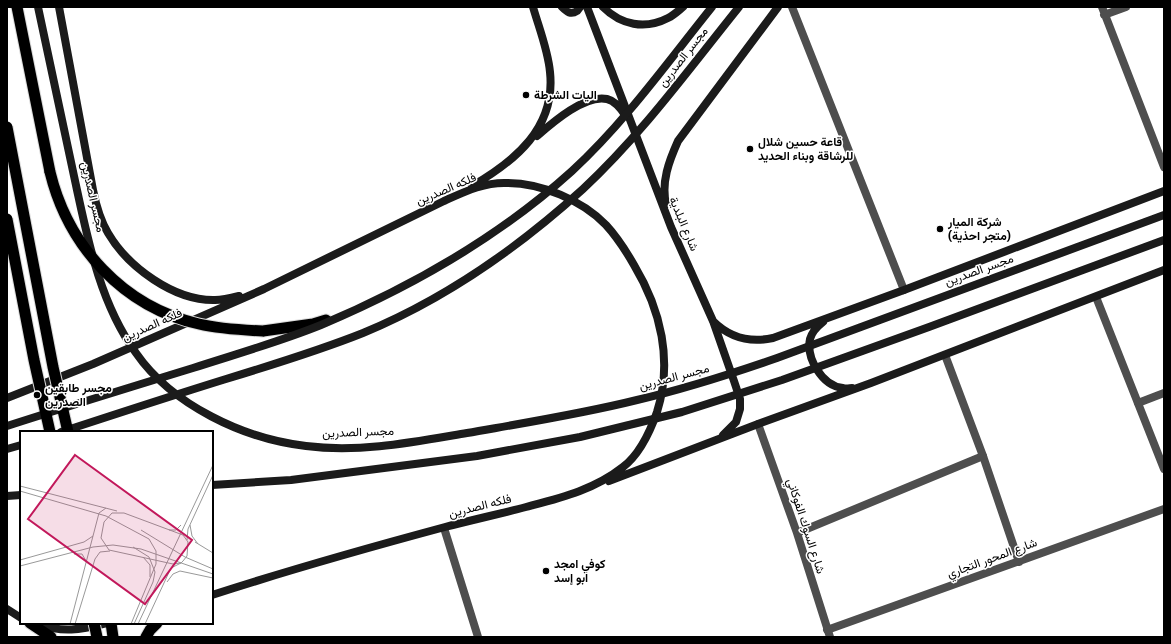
<svg xmlns="http://www.w3.org/2000/svg" width="1171" height="644" viewBox="0 0 1171 644" font-family="'IBM Plex Sans',Vazirmatn,sans-serif">
<style>
.lines{fill:none;stroke-linecap:round;stroke-linejoin:round}
.trunk-casing{stroke:#dbdbdb;stroke-width:13}
.pedestrian{stroke:#4e4e4e;stroke-width:8}
.minor{stroke:#4e4e4e;stroke-width:8}
.secondary{stroke:#1b1b1b;stroke-width:8}
.trunk{stroke:#000;stroke-width:11}
.trunk-bridge-casing{stroke:#dbdbdb;stroke-width:13;stroke-linecap:butt}
.secondary-bridge{stroke:#1b1b1b;stroke-width:8}
.trunk-bridge{stroke:#000;stroke-width:11}
.poi-dot{fill:#000;stroke:#fff;stroke-width:1.5}
.labels{text-anchor:middle;stroke-width:3;stroke-linejoin:round;paint-order:stroke}
.street-label{font-size:12px;fill:#000;stroke:#fff}
.poi-label{font-size:12px;font-weight:bold;fill:#000;stroke:#fff;text-anchor:start}
.inset-road{fill:none;stroke:#999;stroke-width:1}
.view{fill:#c2185b;fill-opacity:0.15;stroke:#c2185b;stroke-width:2}
.inset-edge{fill:none;stroke:#000;stroke-width:2}
</style>
<rect width="100%" height="100%" fill="#fff"/>
<g class="lines">
<defs>
<path id="trunk" d="M 17,7 L 50,172
M 263,331 L 313,324 L 326,320
M 30,623 L 51,637
M 111,623 L 113,637
M 146,637 L 150,630 L 157,623"/>
</defs>
<use href="#trunk" class="trunk-casing"/>
<path class="pedestrian" d="M 1138,403 L 1164,393
M 758,424 L 797,533 L 830,637
M 444,528 L 478,637
M 797,533 L 983,456"/>
<path class="minor" d="M 792,7 L 904,290
M 1102,7 L 1164,167
M 1104,15 L 1126,7
M 1096,297 L 1164,469
M 945,355 L 983,456 L 1019,562
M 827,630 L 1164,509"/>
<path class="secondary" d="M 59,7 L 93,190 C 96,205 100,220 108,233 C 128,267 174,301 215,300 C 223,300 231,298 239,296
M 562,7 C 567,12 571,15 577,11 L 580,7
M 587,7 L 671,227 L 713,321 L 734,381 L 740,399 L 740,409 L 736,422 L 723,435
M 603,7 C 621,25 645,30 668,18 C 674,15 678,11 683,7
M 537,136 C 552,123 585,94 607,99 C 615,101 620,107 625,115
M 472,186 C 515,161 556,128 550,72 C 548,50 539,28 533,7
M 666,204 C 661,182 669,161 678,141 L 778,7
M 713,321 C 730,338 750,343 773,338 L 904,290 L 1164,191
M 823,322 C 818,326 812,331 810,339 C 806,358 822,386 843,388 C 846,389 850,388 852,388
M 7,398 L 93,364 L 264,289 L 444,201 C 464,192 484,182 507,183 C 541,183 582,200 606,225 C 617,237 626,251 634,265 C 661,310 673,361 657,412 C 650,432 640,454 623,467 C 594,490 560,498 526,507 C 499,514 472,520 445,527 C 367,548 289,570 212,595
M 7,449 L 21,445
M 609,481 L 758,424 L 871,383 L 1164,270
M 7,496 L 21,495
M 7,609 L 21,618
M 36,624 C 64,633 79,630 107,623"/>
<use href="#trunk" class="trunk"/>
<defs>
<path id="trunk-bridge" d="M 7,127 L 53,367 L 68,432
M 50,172 C 68,246 123,307 199,324 C 220,329 241,330 263,331
M 7,219 L 34,360 L 50,432
M 94,623 L 97,637"/>
</defs>
<use href="#trunk-bridge" class="trunk-bridge-casing"/>
<path class="secondary-bridge" d="M 38,7 C 50,63 62,120 74,176 C 87,236 99,302 136,353 C 172,405 244,439 306,446 C 360,453 414,442 467,433 C 524,423 581,414 637,400 C 684,389 731,374 777,358 L 1164,215
M 7,426 C 69,406 131,387 193,368 C 236,354 279,342 321,325 C 411,287 499,237 572,171 C 625,122 667,63 712,7
M 61,432 C 116,414 171,396 226,379 C 272,365 318,351 363,333 C 443,300 519,247 583,189 C 642,134 689,69 739,7
M 212,485 L 291,480 L 477,456 L 580,437 L 682,412 L 782,380 L 929,327 L 1164,240"/>
<use href="#trunk-bridge" class="trunk-bridge"/>
</g>
<g class="poi-dot">
<circle cx="526" cy="95" r="4"/>
<circle cx="750" cy="149" r="4"/>
<circle cx="940" cy="229" r="4"/>
<circle cx="37" cy="395" r="4"/>
<circle cx="546" cy="571" r="4"/>
</g>
<g class="labels">
<g class="street-label">
<text transform="translate(683 57) rotate(-52)" y="4">مجسر الصدرين</text>
<text transform="translate(446 189) rotate(-23)" y="4">فلكه الصدرين</text>
<text transform="translate(93 197) rotate(77)" y="4">مجسر الصدرين</text>
<text transform="translate(684 224) rotate(67)" y="4">شارع البلدية</text>
<text transform="translate(979 270) rotate(-20)" y="4">مجسر الصدرين</text>
<text transform="translate(152 325) rotate(-24)" y="4">فلكه الصدرين</text>
<text transform="translate(674 377) rotate(-15)" y="4">مجسر الصدرين</text>
<text transform="translate(358 432) rotate(-2)" y="4">مجسر الصدرين</text>
<text transform="translate(480 506) rotate(-14)" y="4">فلكه الصدرين</text>
<text transform="translate(806 526) rotate(72)" y="4">شارع السوك الفوكاني</text>
<text transform="translate(992 558) rotate(-20)" y="4">شارع المحور التجاري</text>
</g>
<g class="poi-label">
<text x="534" y="99">اليات الشرطة</text>
<text x="758" y="146">قاعة حسين شلال<tspan x="758" dy="14">للرشاقة وبناء الحديد</tspan></text>
<text x="948" y="226">شركة الميار<tspan x="948" dy="14">(متجر احذية)</tspan></text>
<text x="45" y="392">مجسر طابقين<tspan x="45" dy="14">الصدرين</tspan></text>
<text x="554" y="568">كوفي امجد<tspan x="554" dy="14">ابو إسد</tspan></text>
</g>
</g>
<g transform="translate(20 431)">
<rect width="193" height="193" fill="#fff"/>
<path class="inset-road" d="M 0,55 L 97,80M 0,60 L 86,85 L 129,108 L 136,120 L 136,133 L 111,193M 170,94 L 172,105 L 178,113M 121,99 L 165,126 L 193,138M 149,99 L 156,99 L 161,94M 167,109 L 168,98 L 193,44M 175,111 L 193,122M 113,116 L 129,126 L 135,141 L 133,151 L 114,193M 54,123 L 62,123 L 66,130M 123,126 L 130,134 L 130,146M 0,129 L 64,111 L 73,105M 0,135 L 73,116 L 93,114 L 121,118 L 193,143M 147,151 L 153,143 L 160,140 L 193,147M 50,193 L 79,82 L 86,77M 55,193 L 75,128 L 80,121 L 90,120M 118,193 L 193,34M 125,193 L 150,139 L 153,136 L 161,132 L 163,130 L 167,125 L 168,111 L 163,104 L 104,82 L 92,82 L 84,91 L 81,107 L 89,119 L 153,133 L 161,132"/>
<path class="view" d="M 55,24 L 172,109 L 125,173 L 8,88 Z"/>
<rect width="193" height="193" class="inset-edge"/>
</g>
<rect width="1171" height="644" fill="none" stroke="#000000" stroke-width="16"/>
</svg>
